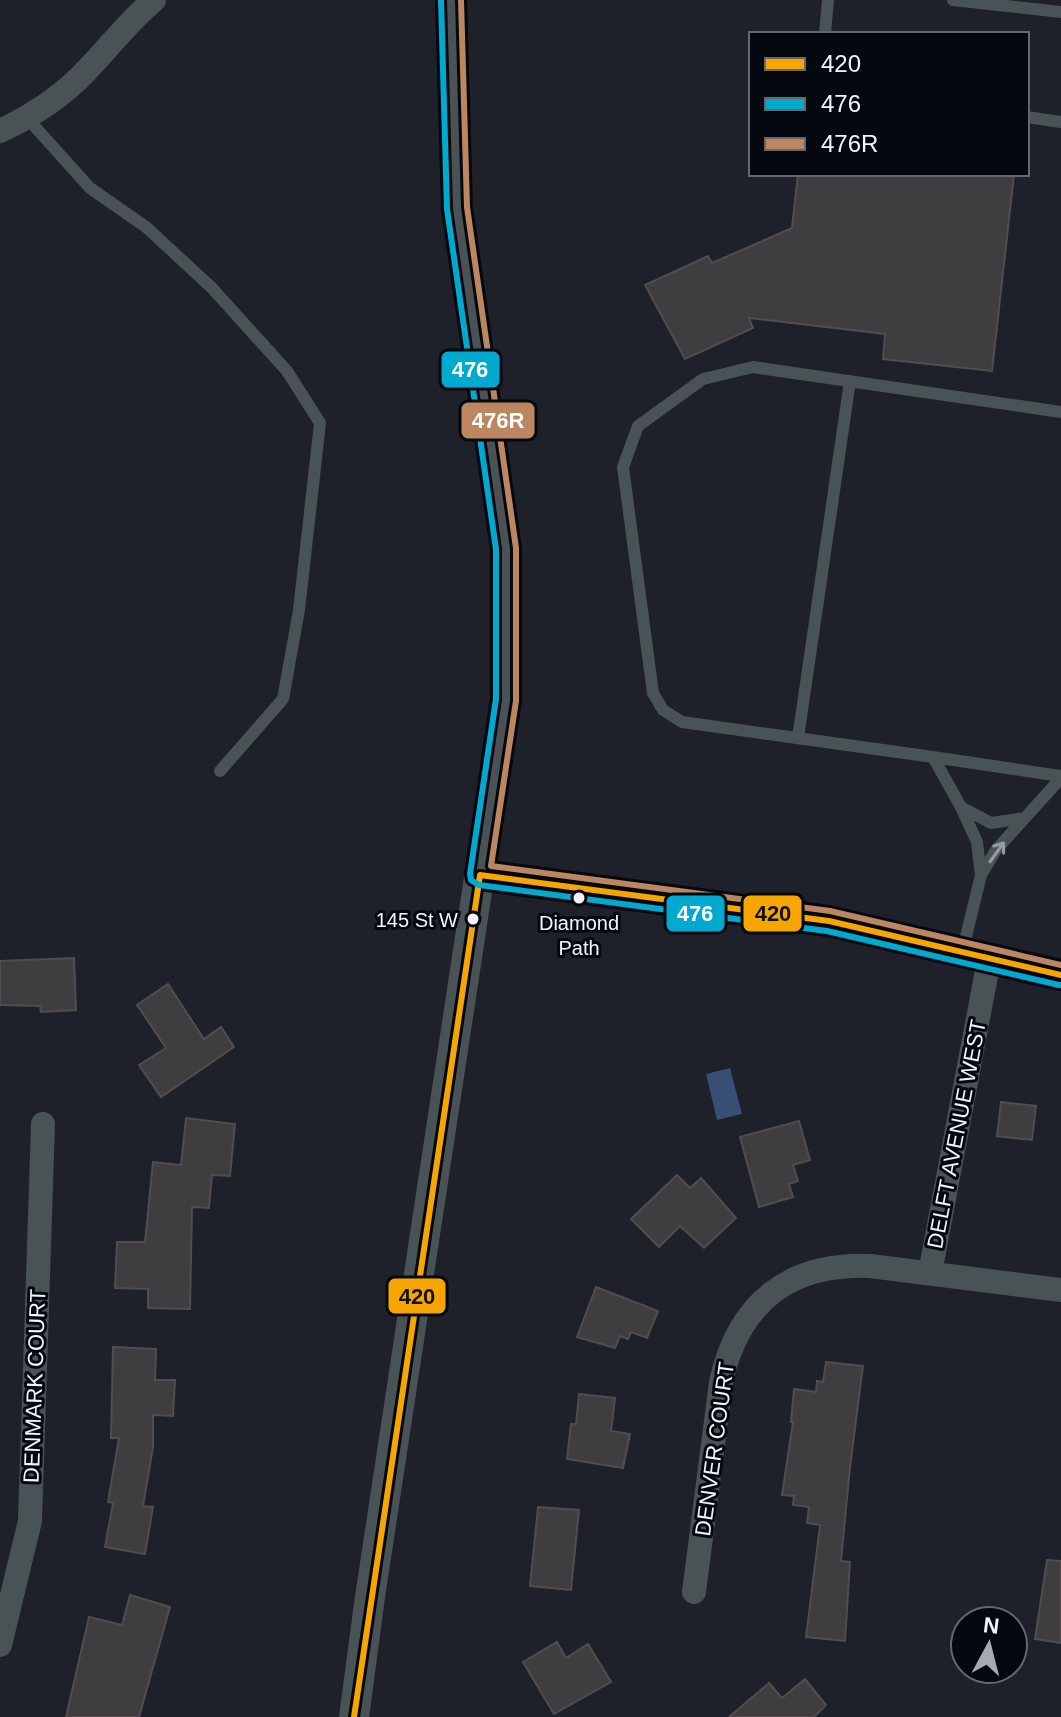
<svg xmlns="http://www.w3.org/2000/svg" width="1061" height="1717" viewBox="0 0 1061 1717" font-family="Arial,sans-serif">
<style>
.water{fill:#384e72}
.building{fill:#403d40;stroke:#514d4f;stroke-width:2}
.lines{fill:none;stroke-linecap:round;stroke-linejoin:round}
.service{stroke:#495254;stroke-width:12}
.minor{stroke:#495254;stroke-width:24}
.tertiary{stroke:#495254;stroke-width:30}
.bus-1-casing{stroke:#060810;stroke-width:12}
.bus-2-casing{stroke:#060810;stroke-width:12}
.bus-3-casing{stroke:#060810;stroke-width:12}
.bus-1{stroke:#f7a600;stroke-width:6}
.bus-2{stroke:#00a9ce;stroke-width:6}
.bus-3{stroke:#bb8660;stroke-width:6}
.oneway{stroke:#959ba1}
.bus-dot{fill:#f1f4ff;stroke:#060810;stroke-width:3}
.labels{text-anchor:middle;stroke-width:6;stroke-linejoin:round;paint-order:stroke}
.bus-label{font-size:20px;fill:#f1f4ff;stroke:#060810;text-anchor:end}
.street-label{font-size:22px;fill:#f1f4ff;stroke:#060810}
.line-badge{stroke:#060810;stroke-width:3}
.badge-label{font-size:22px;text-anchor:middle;font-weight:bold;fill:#fff}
.pale-badge-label{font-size:22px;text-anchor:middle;font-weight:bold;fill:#111}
</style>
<rect width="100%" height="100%" fill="#1e202a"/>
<path class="water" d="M 730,1068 L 742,1114 L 717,1120 L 706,1074 Z"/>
<path class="building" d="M 798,174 L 1014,174 L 992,371 L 883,359 L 885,334 L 749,318 L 753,328 L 685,359 L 645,285 L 708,256 L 712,263 L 792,228 Z
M 74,958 L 76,1010 L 41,1012 L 40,1006 L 0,1005 L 0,961 Z
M 168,984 L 204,1039 L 221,1027 L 234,1047 L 161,1097 L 139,1065 L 166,1048 L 137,1005 Z
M 1001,1102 L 1036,1106 L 1032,1140 L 997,1136 Z
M 186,1118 L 235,1124 L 230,1176 L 212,1175 L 209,1208 L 192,1207 L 190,1309 L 148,1308 L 148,1289 L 115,1288 L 117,1242 L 145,1242 L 153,1162 L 181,1165 Z
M 799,1121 L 810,1160 L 793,1165 L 798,1181 L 789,1184 L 793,1197 L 759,1207 L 740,1137 Z
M 677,1175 L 690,1188 L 701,1178 L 736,1218 L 704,1248 L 680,1226 L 659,1247 L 631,1219 Z
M 596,1287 L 658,1311 L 647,1338 L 631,1332 L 628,1339 L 620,1336 L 615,1348 L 577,1337 Z
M 113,1347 L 156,1349 L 155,1380 L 175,1380 L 173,1416 L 153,1415 L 153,1447 L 143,1506 L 153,1507 L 145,1554 L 105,1547 L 113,1503 L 108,1502 L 119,1438 L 111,1438 Z
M 826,1362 L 863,1366 L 850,1467 L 841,1561 L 850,1562 L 845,1641 L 806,1637 L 820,1525 L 807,1523 L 809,1507 L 793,1505 L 794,1496 L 782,1495 L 793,1422 L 791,1422 L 794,1389 L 816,1392 L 817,1381 L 823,1382 Z
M 579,1394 L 615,1398 L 611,1431 L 630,1434 L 623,1468 L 567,1459 L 571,1424 L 576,1424 Z
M 538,1507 L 579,1510 L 571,1590 L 530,1586 Z
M 1047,1560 L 1061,1561 L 1061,1643 L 1035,1639 Z
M 130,1595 L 170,1607 L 139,1717 L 66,1717 L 89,1617 L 122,1625 Z
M 557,1642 L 566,1658 L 588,1644 L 611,1682 L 554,1714 L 523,1662 Z
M 805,1679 L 826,1705 L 814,1717 L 729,1717 L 769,1683 L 782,1698 Z"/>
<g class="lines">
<path class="service" d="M 953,0 L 1061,12
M 825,34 L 828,0
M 1027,117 L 1061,122
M 27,118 L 90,188 L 146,227 L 212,288 L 287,371 L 320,423 L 299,610 L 283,699 L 220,771
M 1061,412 L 753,367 L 703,379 L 638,426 L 623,467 L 653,693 L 663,710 L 682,722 L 933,757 L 961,807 L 977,842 L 981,875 L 996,850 L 1061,778
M 798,738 L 850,381
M 933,757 L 1061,776
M 961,807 L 991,823 L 1025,818
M 962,953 L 981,875"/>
<path class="minor" d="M 0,131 C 32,116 64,95 88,69 C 110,46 129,21 154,0
M 930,1273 L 989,960
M 694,1592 L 721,1382 C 738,1303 789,1263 870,1266 L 1061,1290
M 0,1645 L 30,1521 L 43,1124"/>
<path class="tertiary" d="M 480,875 L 829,921 L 1061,975
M 354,1717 L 370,1597 L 506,700 L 506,548 L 457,208 L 451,0"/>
<defs>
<path id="bus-1" d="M 480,875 L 829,921 L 1061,975
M 354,1717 L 480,875"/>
<path id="bus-2" d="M 441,0 L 447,209 L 496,549 L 496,699 L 470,874 L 471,880 L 479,885 L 827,931 L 1059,985"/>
<path id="bus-3" d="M 461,0 L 467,207 L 516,548 L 516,701 L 491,866 L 830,911 L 1061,965"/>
</defs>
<use href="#bus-1" class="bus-1-casing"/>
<use href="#bus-2" class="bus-2-casing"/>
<use href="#bus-3" class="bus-3-casing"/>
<use href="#bus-1" class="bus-1"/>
<use href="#bus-2" class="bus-2"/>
<use href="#bus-3" class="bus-3"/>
</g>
<defs><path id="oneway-shaft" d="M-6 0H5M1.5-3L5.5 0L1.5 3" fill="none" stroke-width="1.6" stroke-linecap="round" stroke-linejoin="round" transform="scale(2)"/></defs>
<use class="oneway" href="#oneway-shaft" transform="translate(997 852) rotate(-54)"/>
<g class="bus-dot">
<circle cx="579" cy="898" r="7"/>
<circle cx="473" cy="919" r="7"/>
</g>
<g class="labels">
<g class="bus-label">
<text x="458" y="927">145 St W</text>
<text x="579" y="930" text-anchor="middle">Diamond<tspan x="579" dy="25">Path</tspan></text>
</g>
<g class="street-label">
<text transform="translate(956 1134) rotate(-79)" y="8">DELFT AVENUE WEST</text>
<text transform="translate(34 1386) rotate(-88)" y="8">DENMARK COURT</text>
<text transform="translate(714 1449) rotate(-82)" y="8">DENVER COURT</text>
</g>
</g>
<g class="line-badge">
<rect x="440" y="350" width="61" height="39" rx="8" fill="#00a9ce"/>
<rect x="460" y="401" width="76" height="39" rx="8" fill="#bb8660"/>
<rect x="742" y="894" width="61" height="39" rx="8" fill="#f7a600"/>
<rect x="665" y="894" width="61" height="39" rx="8" fill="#00a9ce"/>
<rect x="387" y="1277" width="60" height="38" rx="8" fill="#f7a600"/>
</g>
<g class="badge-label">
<text x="470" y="377">476</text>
<text x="498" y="428">476R</text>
<text x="695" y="921">476</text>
</g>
<g class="pale-badge-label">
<text x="773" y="921">420</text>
<text x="417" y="1304">420</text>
</g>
<rect x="749" y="32" width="280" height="144" fill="#060810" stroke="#646670" stroke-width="2"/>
<rect x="765" y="58" width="40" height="12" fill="#f7a600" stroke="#646670" stroke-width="2"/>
<text x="821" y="72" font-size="24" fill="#f1f4ff">420</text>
<rect x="765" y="98" width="40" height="12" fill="#00a9ce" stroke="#646670" stroke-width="2"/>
<text x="821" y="112" font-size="24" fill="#f1f4ff">476</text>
<rect x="765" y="138" width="40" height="12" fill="#bb8660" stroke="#646670" stroke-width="2"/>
<text x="821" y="152" font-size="24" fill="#f1f4ff">476R</text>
<g transform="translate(989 1645) rotate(7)"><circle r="38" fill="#060810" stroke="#646670" stroke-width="2"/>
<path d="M0-6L14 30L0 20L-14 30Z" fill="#a7aab4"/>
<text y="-12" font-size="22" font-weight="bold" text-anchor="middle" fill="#f1f4ff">N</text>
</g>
</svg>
